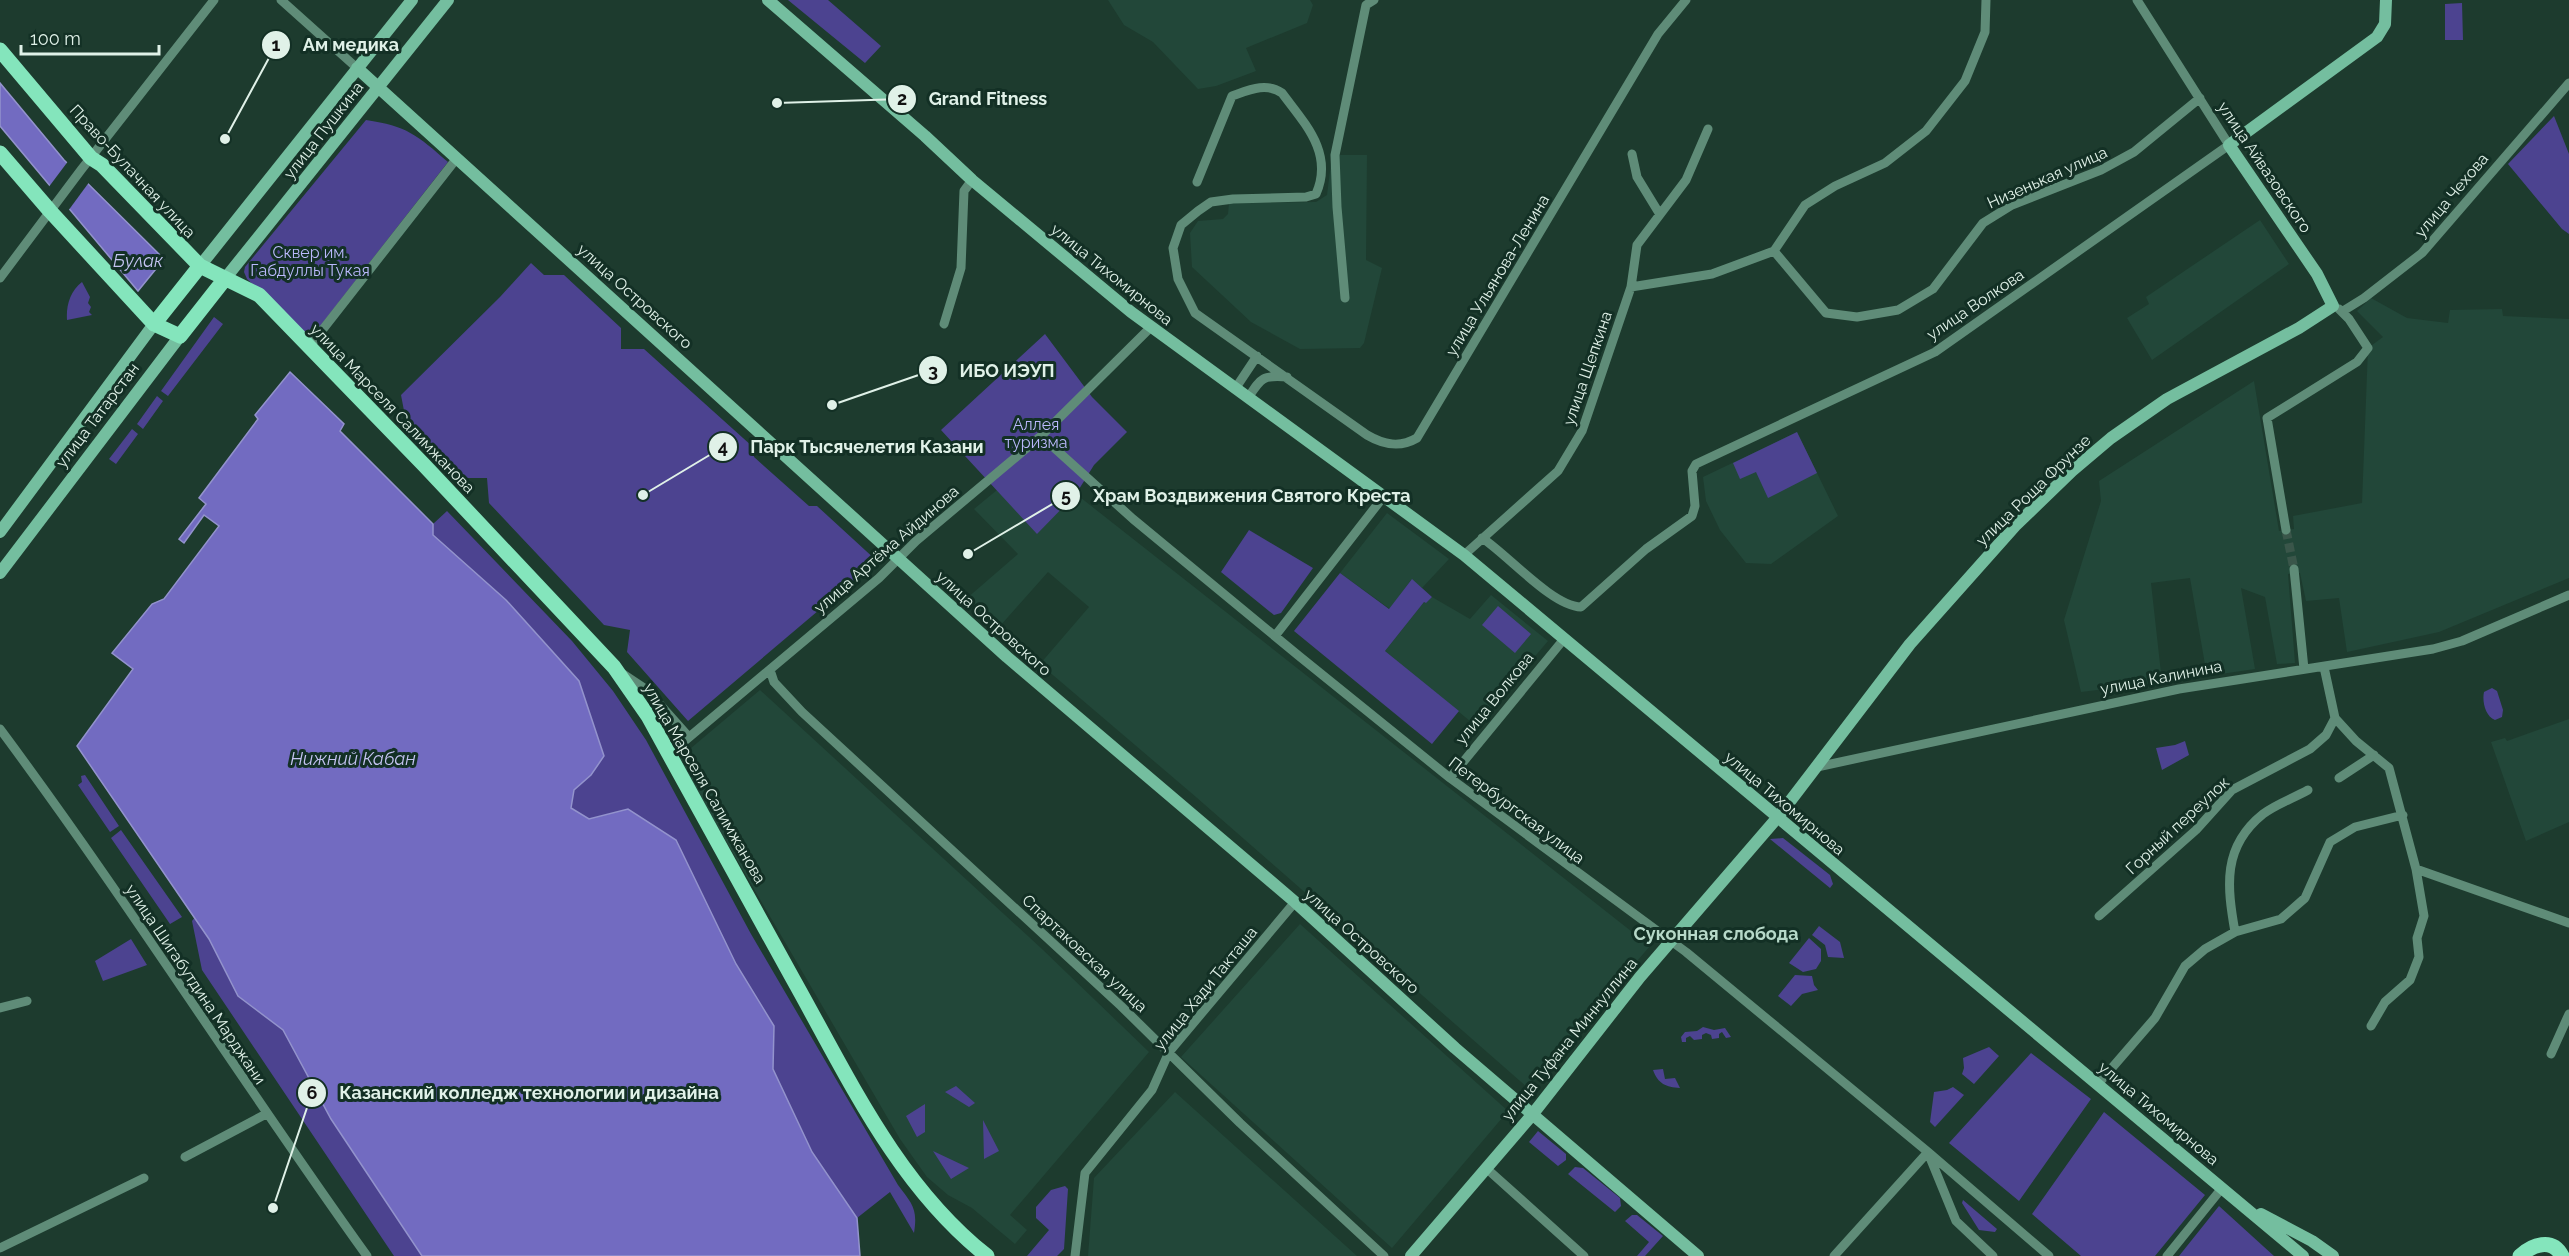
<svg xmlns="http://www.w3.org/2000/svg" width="2569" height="1256" viewBox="0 0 2569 1256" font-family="Raleway,sans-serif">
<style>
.built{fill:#224739}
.green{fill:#4c4390}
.water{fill:#726bc1;stroke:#9393cd;stroke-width:1.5}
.pier{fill:#1d3b2e}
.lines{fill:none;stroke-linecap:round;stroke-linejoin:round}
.street-tunnel{stroke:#3a564a;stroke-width:9;stroke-dasharray:9 4.5;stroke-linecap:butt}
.street{stroke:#5f8c78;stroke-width:9}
.secondary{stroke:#74be9f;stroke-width:12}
.primary{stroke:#84e5bc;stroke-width:15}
.labels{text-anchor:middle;stroke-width:6;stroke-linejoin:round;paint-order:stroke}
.street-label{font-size:16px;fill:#e0f1e8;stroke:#133025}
.park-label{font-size:16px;fill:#bbb9fd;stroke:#133025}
.water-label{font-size:18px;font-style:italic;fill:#c5c4f2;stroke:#133025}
.neighbourhood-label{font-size:18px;font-weight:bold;fill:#b6d8c8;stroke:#133025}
.leader{fill:none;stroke:#e0f1e8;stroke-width:2}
.callout-dot{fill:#e0f1e8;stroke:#133025;stroke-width:2}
.mark-label{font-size:18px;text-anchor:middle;font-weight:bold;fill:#111}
.callout-label{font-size:18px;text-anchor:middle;font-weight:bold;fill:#e0f1e8;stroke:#133025;stroke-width:6;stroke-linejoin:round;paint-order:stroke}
</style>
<rect width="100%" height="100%" fill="#1d3b2e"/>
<path class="built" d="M 1108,0 L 1310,0 L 1313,5 L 1307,23 L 1246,48 L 1256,71 L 1216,86 L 1198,89 L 1153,42 L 1124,25 Z
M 1332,155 L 1367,155 L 1366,260 L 1382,268 L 1364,343 L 1360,348 L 1300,349 L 1251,322 L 1192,267 L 1190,233 L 1198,221 L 1223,219 L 1228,214 L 1229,203 L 1316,202 L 1327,195 Z
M 2260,220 L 2289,264 L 2152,360 L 2127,318 L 2149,304 L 2146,297 Z
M 2371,298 L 2407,318 L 2448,323 L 2450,310 L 2502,309 L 2503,316 L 2569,319 L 2569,578 L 2439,632 L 2347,652 L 2339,598 L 2306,601 L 2300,573 L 2288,574 L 2295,663 L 2277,664 L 2265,597 L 2241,588 L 2255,669 L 2207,676 L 2190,578 L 2151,583 L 2162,682 L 2081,692 L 2064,620 L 2101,501 L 2099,481 L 2254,381 L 2279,531 L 2294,529 L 2293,516 L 2362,503 L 2368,348 L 2383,337 L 2357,311 Z
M 1797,432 L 1838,516 L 1771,564 L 1746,563 L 1720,530 L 1706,501 L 1703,477 Z
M 997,490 L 1037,533 L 1076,494 L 1650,946 L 1528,1088 L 1196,797 L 1040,664 L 1089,607 L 1048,572 L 1000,626 L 966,599 L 1018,554 L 974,509 Z
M 1387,513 L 1449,559 L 1422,588 L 1411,580 L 1390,609 L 1340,573 Z
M 1491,595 L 1548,641 L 1476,726 L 1385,651 L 1424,602 L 1426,603 L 1432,597 L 1470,619 Z
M 760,690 L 1042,949 L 1149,1052 L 1010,1215 L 1027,1230 L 1015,1244 L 972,1208 L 948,1195 L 927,1177 L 900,1139 L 678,759 Z
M 2569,719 L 2569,822 L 2526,841 L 2491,742 L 2505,738 L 2507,741 Z
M 1300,924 L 1508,1111 L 1392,1248 L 1181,1057 Z
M 1175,1092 L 1357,1256 L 1088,1256 L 1094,1178 Z"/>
<path class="green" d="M 788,0 L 828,0 L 881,46 L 865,63 Z
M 2462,3 L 2463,40 L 2445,40 L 2445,4 Z
M 2554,116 L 2569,154 L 2569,234 L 2562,229 L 2508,164 Z
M 366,120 C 407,126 417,135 448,162 L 310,339 L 247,279 L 244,272 L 245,267 Z
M 531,263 L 544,275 L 564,275 L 621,328 L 621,349 L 644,349 L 753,447 L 754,457 L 809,506 L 817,506 L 877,561 L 688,721 L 627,652 L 630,630 L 604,625 L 489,503 L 487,478 L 464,478 L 405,416 L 401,395 L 500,297 Z
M 82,282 L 90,297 L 88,303 L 91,307 L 89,312 L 92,315 L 67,320 C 66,306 70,291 82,282 Z
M 214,317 L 223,324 L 168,396 L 161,391 Z
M 1045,334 L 1092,397 L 1127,432 L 1094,465 L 1076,494 L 1037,534 L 941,430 Z
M 157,396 L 163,401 L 143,429 L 137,424 Z
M 132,429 L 138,434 L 116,464 L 109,459 Z
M 1797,432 L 1817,473 L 1768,498 L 1756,472 L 1740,479 L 1733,463 Z
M 447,511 L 572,641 L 613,691 L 646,740 L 751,934 L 898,1185 C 912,1204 918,1208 914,1233 L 890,1192 L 857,1218 L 812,1152 L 773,1069 L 774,1026 L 736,964 L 628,809 L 589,819 L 571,808 L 574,790 L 591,775 L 579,681 L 506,600 L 432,535 L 433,524 Z
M 1249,530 L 1313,568 L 1281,613 L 1274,615 L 1221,572 Z
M 1340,573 L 1389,609 L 1412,579 L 1432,597 L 1426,603 L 1424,602 L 1385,651 L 1459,711 L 1432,744 L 1294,631 Z
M 1498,606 L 1531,634 L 1515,653 L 1482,625 Z
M 2492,688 L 2497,691 L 2503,710 L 2502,717 L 2495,720 C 2485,716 2482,701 2484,692 Z
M 2185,741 L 2189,755 L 2162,770 L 2156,748 L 2175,745 Z
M 85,775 L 119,826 L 110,832 L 78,785 L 82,782 L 81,776 Z
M 121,830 L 182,917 L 170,924 L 111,838 Z
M 1783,838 L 1830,875 L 1833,884 L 1830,888 L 1770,839 Z
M 195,917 L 209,939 L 238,996 L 283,1030 L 331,1119 L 422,1256 L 394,1256 L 202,970 L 192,921 Z
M 1819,926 L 1840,942 L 1844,958 L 1828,957 L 1825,945 L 1812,935 Z
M 1809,938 L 1821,949 L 1821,961 L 1816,969 L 1803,972 L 1789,963 Z
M 131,939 L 147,965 L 103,981 L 95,961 Z
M 1795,975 L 1812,976 L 1814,985 L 1818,990 L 1802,994 L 1791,1006 L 1778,996 Z
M 1703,1027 L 1714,1030 L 1725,1028 L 1731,1037 L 1726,1038 L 1722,1032 L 1719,1034 L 1719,1038 L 1712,1039 L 1711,1035 L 1706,1033 L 1702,1035 L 1702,1039 L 1694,1040 L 1690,1036 L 1686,1038 L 1686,1042 L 1682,1042 L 1681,1037 L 1685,1032 L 1697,1031 Z
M 1989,1047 L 1999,1056 L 1974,1084 L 1962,1074 L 1964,1068 L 1963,1058 Z
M 2031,1053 L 2091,1099 L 2019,1201 L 1949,1143 Z
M 1663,1069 L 1665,1079 L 1675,1078 L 1680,1088 C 1666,1087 1658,1084 1653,1070 Z
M 956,1086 L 975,1103 L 969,1107 L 945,1092 Z
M 1953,1087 L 1964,1095 L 1935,1127 L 1930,1122 L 1934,1092 L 1947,1090 Z
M 925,1104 L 925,1132 L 917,1137 L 906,1116 Z
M 2104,1112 L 2205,1195 L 2155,1256 L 2081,1256 L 2032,1214 Z
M 983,1120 L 999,1151 L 984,1159 Z
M 1538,1131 L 1566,1154 L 1566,1160 L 1558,1166 L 1529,1142 Z
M 933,1151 L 969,1168 L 951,1179 Z
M 1575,1167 L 1583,1168 L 1620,1198 L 1621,1206 L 1615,1212 L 1568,1174 Z
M 1065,1186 L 1068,1189 L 1064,1249 L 1057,1256 L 1027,1256 L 1049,1230 L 1036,1218 L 1036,1207 L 1051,1190 Z
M 1963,1200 L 1997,1229 L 1995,1232 L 1979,1230 L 1962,1203 Z
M 2219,1206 L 2274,1256 L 2179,1256 Z
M 1632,1215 L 1637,1215 L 1663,1236 L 1645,1256 L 1637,1256 L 1649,1242 L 1625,1221 Z"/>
<path class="water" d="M 0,83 L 64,160 L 164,259 L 138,291 L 0,126 Z
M 290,372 L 344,424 L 340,431 L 433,524 L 433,535 L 506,600 L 579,681 L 604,756 L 591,775 L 574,790 L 571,808 L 589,819 L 628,809 L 676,840 L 736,964 L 774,1026 L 773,1069 L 812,1152 L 857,1218 L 860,1256 L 422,1256 L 331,1119 L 283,1030 L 238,996 L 209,939 L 77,746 L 133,669 L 112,653 L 152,604 L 164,599 L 219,526 L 204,515 L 184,543 L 179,539 L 206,504 L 199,498 L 258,419 L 255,415 Z"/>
<path class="pier" d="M 69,160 L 90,181 L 68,211 L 48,188 Z"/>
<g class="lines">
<path class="street-tunnel" d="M 2286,530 L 2294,569"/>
<path class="street" d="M 281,0 L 357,68
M 1632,154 L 1637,177 L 1659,213
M 1197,182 L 1232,96 C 1249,90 1266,82 1282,93 C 1305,124 1334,153 1316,194 L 1306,197 L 1233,199 L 1211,202 L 1198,211 L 1181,225 L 1173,248 L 1178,279 L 1195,313 L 1367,435 C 1384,445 1400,448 1417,438 L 1658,34 L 1686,0
M 1774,251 L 1826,313 L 1857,317 L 1898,310 L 1933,289 L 1983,223 L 2012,205 L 2101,170 L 2134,152 L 2200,98
M 0,278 L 81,170 L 214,0
M 1631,287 L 1712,274 L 1774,251 L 1805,205 L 1835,186 L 1885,163 L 1926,131 L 1965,81 L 1985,32 L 1986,0
M 1345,298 L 1337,207 L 1335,155 L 1366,5 L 1374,0
M 2343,311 L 2364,298 L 2422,253 L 2569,83
M 944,324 L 961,268 L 964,191 L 972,180
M 309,347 L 457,158
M 1235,389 L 1257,356
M 1248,398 C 1261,378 1262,375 1287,377
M 1041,436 L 1133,519 L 1299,656 L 1450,778 L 1686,952 L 1928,1152 L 2049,1256
M 2286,530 L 2267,418 L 2357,362 L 2368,348 L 2349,319 L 2339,309
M 1482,538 C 1508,555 1552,606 1581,607 L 1646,549 L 1692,516 L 1695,506 L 1692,471 L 1696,464 L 1935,352 L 2229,145 L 2137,0
M 1464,555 L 1558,471 L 1582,431 L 1631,287 L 1637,245 L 1686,180 L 1708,129
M 2294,569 L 2304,669
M 1275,636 L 1384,496
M 2324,667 L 2335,718 L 2356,741 L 2389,768 L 2416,869 L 2424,916 L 2417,938 L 2419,957 L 2410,980 L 2385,1002 L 2371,1026
M 770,670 L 774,682 L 802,712 L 1121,1006 L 1240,1123 L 1384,1256
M 623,674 L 647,690 L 688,736
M 0,729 C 128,901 242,1082 367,1256
M 669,754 L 879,578 L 916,541 L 1041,436 L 1151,327
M 1817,767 L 2179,689 L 2433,649 L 2462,641 L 2569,595
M 1450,778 L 1564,639
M 2339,778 L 2374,755
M 2416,869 L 2569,923
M 2099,916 L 2196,830 L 2232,790 L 2310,749 L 2326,735 L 2335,718
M 2235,932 C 2227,886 2222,847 2263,814 C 2276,804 2294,798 2308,790
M 0,1008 L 27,1001
M 2551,1054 L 2569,1014
M 2098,1084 L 2155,1018 L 2185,966 L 2205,949 L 2235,932 L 2281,919 L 2305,898 L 2330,842 L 2355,827 L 2403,815
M 1929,1155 L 1956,1221 L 1993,1256
M 185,1157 L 266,1114
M 1486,1168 L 1584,1256
M 0,1248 L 144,1178
M 1075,1256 L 1085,1173 L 1152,1090 L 1169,1052 L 1295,902
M 1834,1256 L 1928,1152
M 2167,1256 L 2222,1188"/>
<path class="secondary" d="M 768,0 L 925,136 L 972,180 L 1131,312 L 1464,555 L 2303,1256
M 357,68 L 1007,657 L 1295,902 L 1455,1048 L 1698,1256
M 200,266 L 412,0
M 224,280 L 448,0
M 0,532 L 154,324
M 0,573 L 180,336
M 2261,1214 L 2312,1241 L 2333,1256
M 1411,1256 L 1532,1115 L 1640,977 L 1778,817 L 1910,644 L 2015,526 L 2072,471 L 2111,438 L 2167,399 L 2299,328 L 2333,306 L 2317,274 L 2229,145 L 2377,37 L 2385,24 L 2386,0"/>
<path class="primary" d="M 0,50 L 91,158 L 102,165 L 200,266 L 259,295 L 424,465 L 614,667 L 648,716 C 696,804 745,891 793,979 C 848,1077 897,1185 987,1256
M 0,153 L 50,211 L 154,324 L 180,336 L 224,280
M 154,324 L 200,266
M 2520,1256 C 2532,1245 2552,1237 2562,1256"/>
</g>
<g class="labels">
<g class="street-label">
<text transform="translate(323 130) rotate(-52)" y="6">улица Пушкина</text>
<text transform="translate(2265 167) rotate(56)" y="6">улица Айвазовского</text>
<text transform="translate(133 171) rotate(47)" y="6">Право-Булачная улица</text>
<text transform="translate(2047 177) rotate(-24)" y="6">Низенькая улица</text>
<text transform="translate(2451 195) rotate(-50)" y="6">улица Чехова</text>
<text transform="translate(1112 274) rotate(39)" y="6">улица Тихомирнова</text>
<text transform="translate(1497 275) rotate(-59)" y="6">улица Ульянова-Ленина</text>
<text transform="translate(635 296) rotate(42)" y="6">улица Островского</text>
<text transform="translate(1975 304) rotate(-34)" y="6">улица Волкова</text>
<text transform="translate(1587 368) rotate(-71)" y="6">улица Щепкина</text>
<text transform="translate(393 408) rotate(46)" y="6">улица Марселя Салимжанова</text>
<text transform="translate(97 415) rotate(-53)" y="6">улица Татарстан</text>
<text transform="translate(2033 490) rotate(-44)" y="6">улица Роща Фрунзе</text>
<text transform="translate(886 549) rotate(-41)" y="6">улица Артёма Айдинова</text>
<text transform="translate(994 623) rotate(42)" y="6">улица Островского</text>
<text transform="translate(2161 677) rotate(-11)" y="6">улица Калинина</text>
<text transform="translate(1494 698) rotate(-51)" y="6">улица Волкова</text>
<text transform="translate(705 783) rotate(60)" y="6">улица Марселя Салимжанова</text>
<text transform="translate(1785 803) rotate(40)" y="6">улица Тихомирнова</text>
<text transform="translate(1517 810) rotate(37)" y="6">Петербургская улица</text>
<text transform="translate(2177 825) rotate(-43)" y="6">Горный переулок</text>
<text transform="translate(1362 941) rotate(42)" y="6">улица Островского</text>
<text transform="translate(1085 953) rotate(43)" y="6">Спартаковская улица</text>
<text transform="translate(196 984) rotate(56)" y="6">улица Шигабутдина Марджани</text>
<text transform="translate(1205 988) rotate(-51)" y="6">улица Хади Такташа</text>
<text transform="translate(1569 1039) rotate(-51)" y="6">улица Туфана Миннуллина</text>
<text transform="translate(2159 1113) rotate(40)" y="6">улица Тихомирнова</text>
</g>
<g class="park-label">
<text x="310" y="258">Сквер им.<tspan x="310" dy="18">Габдуллы Тукая</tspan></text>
<text x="1036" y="430">Аллея<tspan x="1036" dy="18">туризма</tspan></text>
</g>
<g class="water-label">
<text x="138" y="267">Булак</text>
<text x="353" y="765">Нижний Кабан</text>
</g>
<g class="neighbourhood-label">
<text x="1716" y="940">Суконная слобода</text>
</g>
</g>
<path class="leader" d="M225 139L276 45M777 103L902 99M832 405L933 370M643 495L723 447M968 554L1066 496M273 1208L312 1093"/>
<g class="callout-dot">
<circle cx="225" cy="139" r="6"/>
<circle cx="777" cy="103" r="6"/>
<circle cx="832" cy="405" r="6"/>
<circle cx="643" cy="495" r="6"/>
<circle cx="968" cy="554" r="6"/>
<circle cx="273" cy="1208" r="6"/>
<circle cx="276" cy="45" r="15"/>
<circle cx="902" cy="99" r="15"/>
<circle cx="933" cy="370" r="15"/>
<circle cx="723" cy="447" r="15"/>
<circle cx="1066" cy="496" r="15"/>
<circle cx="312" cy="1093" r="15"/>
</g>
<g class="mark-label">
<text x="276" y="51">1</text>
<text x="902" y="105">2</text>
<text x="933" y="377">3</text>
<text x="723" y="453">4</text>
<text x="1066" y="502">5</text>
<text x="312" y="1099">6</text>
</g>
<g class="callout-label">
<text x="351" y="51">Ам медика</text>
<text x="988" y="105">Grand Fitness</text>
<text x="1007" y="377">ИБО ИЭУП</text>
<text x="867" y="453">Парк Тысячелетия Казани</text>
<text x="1252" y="502">Храм Воздвижения Святого Креста</text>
<text x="529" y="1099">Казанский колледж технологии и дизайна</text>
</g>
<path d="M21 45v9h138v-9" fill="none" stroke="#e0f1e8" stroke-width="3"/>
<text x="30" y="45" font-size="18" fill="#e0f1e8" stroke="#133025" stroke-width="4.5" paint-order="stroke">100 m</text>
</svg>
